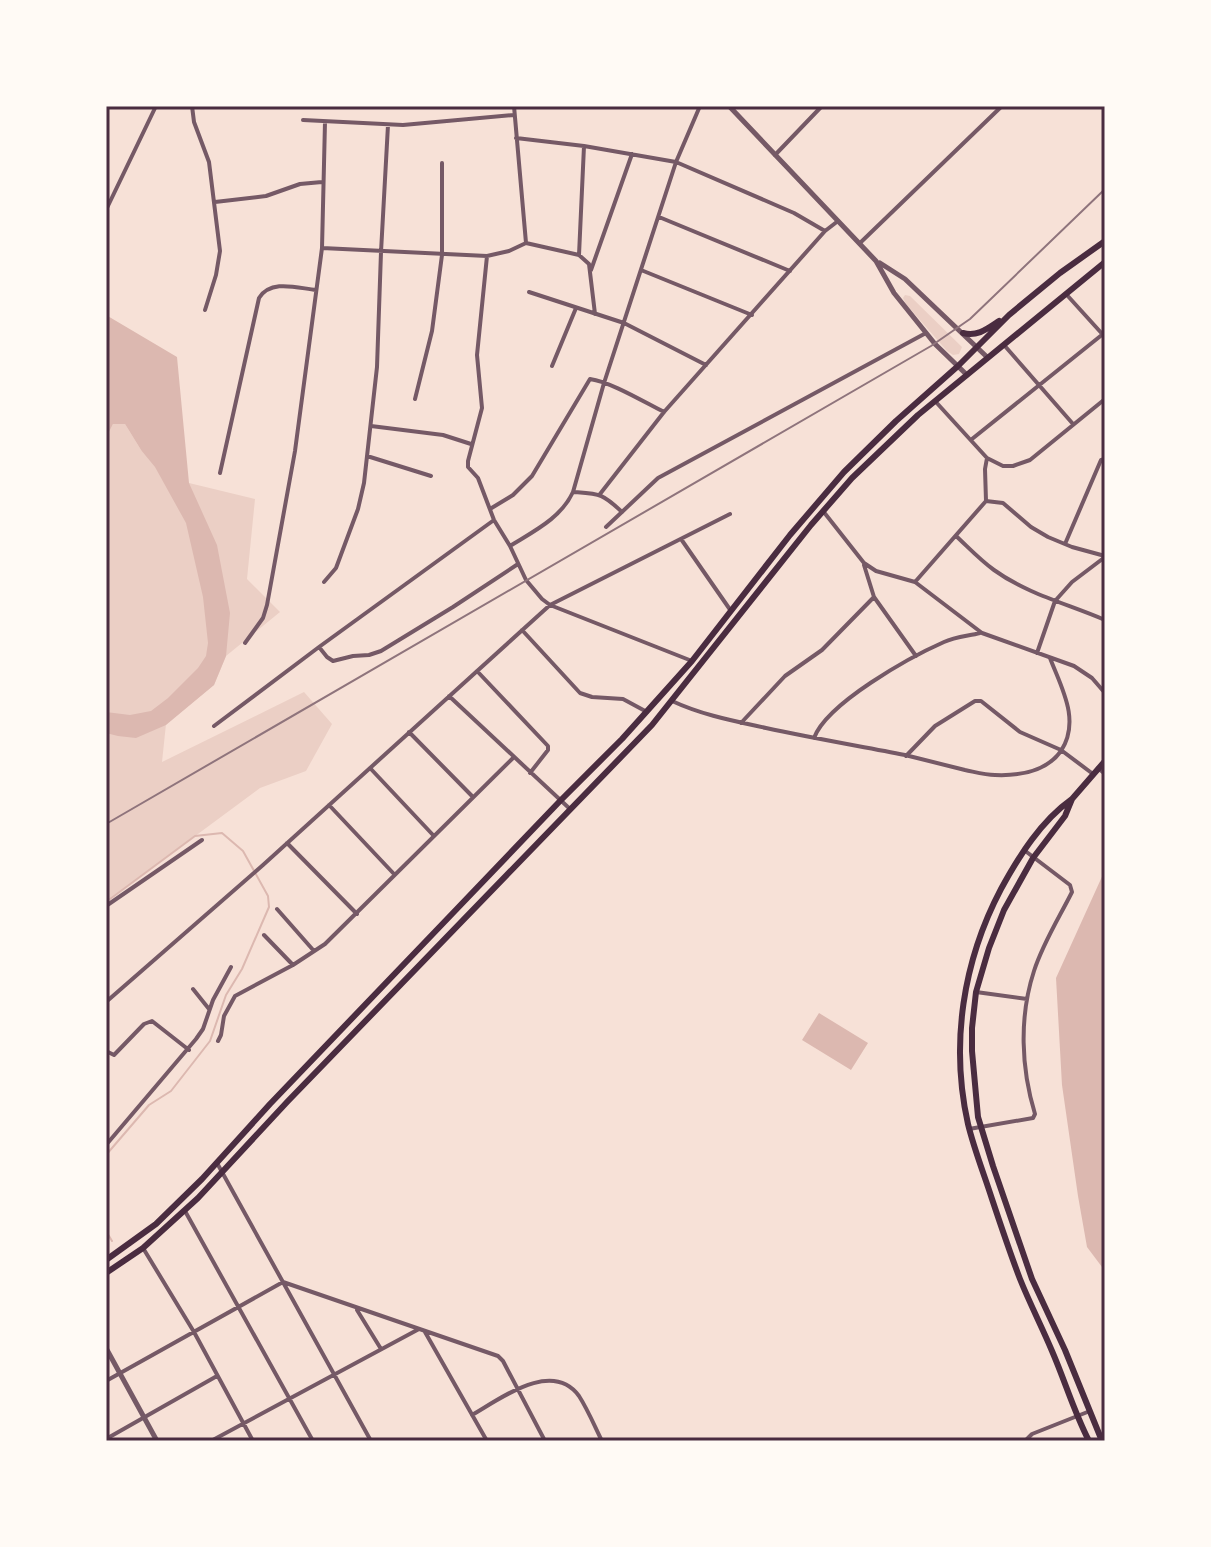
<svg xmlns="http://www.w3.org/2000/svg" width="1211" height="1547" viewBox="0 0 1211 1547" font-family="Figtree,sans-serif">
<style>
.green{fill:#ebcfc5}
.water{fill:#dcb8b0}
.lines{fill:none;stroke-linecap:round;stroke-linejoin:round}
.stream{stroke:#dcb8b0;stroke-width:2}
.minor{stroke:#755966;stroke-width:4}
.tertiary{stroke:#755966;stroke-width:5}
.secondary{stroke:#4a2c40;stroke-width:6}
.primary{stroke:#4a2c40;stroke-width:6}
.rail{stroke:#8f747c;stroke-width:2}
.neatline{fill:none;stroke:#4a2c40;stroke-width:3}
</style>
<rect width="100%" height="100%" fill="#f7e1d7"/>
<path class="green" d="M 905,295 L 910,296 L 962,347 L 959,354 L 953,355 L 947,351 L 906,304 L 903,298 Z
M 113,424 L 125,424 L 141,450 L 189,483 L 255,499 L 247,579 L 280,612 L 226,656 L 214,685 L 166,724 L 162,762 L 304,692 L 332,724 L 306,771 L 260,788 L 106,902 L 106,438 Z"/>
<path class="water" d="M 106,315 L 177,357 L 189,483 L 217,545 L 230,613 L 226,656 L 214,685 L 166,725 L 136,738 L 118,736 L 106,733 L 106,712 L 130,715 L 151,711 L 168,698 L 198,668 L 206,656 L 208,643 L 203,597 L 186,523 L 155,467 L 141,450 L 125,424 L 113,424 L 106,438 Z
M 1105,870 L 1105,1271 L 1087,1247 L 1078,1196 L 1062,1085 L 1056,978 Z
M 819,1013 L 868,1043 L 851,1070 L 802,1040 Z"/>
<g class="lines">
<path class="stream" d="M 106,902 L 195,836 L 222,833 L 243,851 L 268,896 L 269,907 L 242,969 L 226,995 L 210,1041 L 171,1091 L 149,1105 L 106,1155
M 106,1231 L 112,1241"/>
<path class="minor" d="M 192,106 L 194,122 L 209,162 L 220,251 L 216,275 L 205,310
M 514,106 L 526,243
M 303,120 L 403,125 L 514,115
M 516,138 L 584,146 L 676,162 L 794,213 L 825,231
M 775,155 L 822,106
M 215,202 L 266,196 L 300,184 L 322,182
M 106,210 L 156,106
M 659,217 L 790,271
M 860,243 L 1002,106
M 322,248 L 487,256 L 509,251 L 526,243 L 579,255 L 589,264 L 595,314
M 579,255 L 584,146
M 487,256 L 477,355 L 482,408 L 468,461 L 468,467 L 478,478 L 494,520 L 510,546 L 526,580 L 542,599 L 550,605 L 692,661
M 591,270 L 632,154
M 641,270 L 752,315
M 529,292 L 624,323 L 706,365
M 1066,294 L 1105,337
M 1004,345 L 1073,424
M 552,366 L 576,308
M 415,399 L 432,331 L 442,255 L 442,163
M 935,401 L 987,458 L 1003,466 L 1013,466 L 1030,460 L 1105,399
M 371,426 L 443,435 L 471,444
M 972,439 L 1103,334
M 367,456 L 431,476
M 987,458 L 985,469 L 986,501 L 1003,503 L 1031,527 L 1048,537 L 1072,547 L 1105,556
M 220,473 L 259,298 C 271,279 297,288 316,290
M 573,492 C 600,494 602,493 622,512
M 600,494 L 664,412 L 825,231 L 838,221
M 490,509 L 513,495 L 532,476 L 590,379 C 611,382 644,402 664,412
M 823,511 L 864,563 L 876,571 L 915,582 L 982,633 L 1074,666 L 1092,678 L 1105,693
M 606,527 L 658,478 L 926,333
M 956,536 C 968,547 980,560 994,570 C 1027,594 1068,604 1105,620
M 681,539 L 731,611
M 1065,544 L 1101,460 L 1105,459
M 510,546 C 534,531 561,518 573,492 L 604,383 L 676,162 L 700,106
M 864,565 L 874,597 L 916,656
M 324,582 L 336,568 L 358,509 L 364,483 L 377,367 L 381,252 L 388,125
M 915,582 L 986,501
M 522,630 L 580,693 L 592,697 L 623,699 L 647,712
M 245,643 L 263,618 L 267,605 L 295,451 L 322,248 L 325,122
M 319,647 L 327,657 L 333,661 L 353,656 L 369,655 L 381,651 L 453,607 L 518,564
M 1037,653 L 1055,601 L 1072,582 L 1105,557
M 477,671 L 548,746 L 548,750 L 530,773
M 449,696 L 570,809
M 672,701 C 702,715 734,721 766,728 C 812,738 859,746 905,755 C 925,760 945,765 965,770 C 975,772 985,775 995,775 C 1019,776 1046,772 1061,751 C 1081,720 1061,687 1050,658
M 741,723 L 785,676 L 822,650 L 874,597
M 214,726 L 319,647 L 494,520
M 409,732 L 472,796
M 814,738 C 827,703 910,657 944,642 C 955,637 968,636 980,633
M 906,756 L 935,726 L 975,701 L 981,701 L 1020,732 L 1061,750 L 1093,774
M 370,768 L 433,835
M 1098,768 L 1105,774
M 329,805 L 394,874
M 287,843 L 357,914
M 106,906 L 202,840
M 277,909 L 314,951
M 264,935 L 293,965
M 193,989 L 209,1009
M 976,992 L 1027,999
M 106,1002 L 263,865 L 550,605 L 730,514
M 218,1041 L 221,1035 L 224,1016 L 235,996 L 293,965 L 325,944 L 513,758
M 106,1051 L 114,1055 L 144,1024 L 152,1021 L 189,1050
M 969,1129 L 1033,1118 L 1035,1114 C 1021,1068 1019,1017 1034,971 C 1043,943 1059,918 1072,892 L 1070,885 L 1024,850
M 106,1145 L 196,1039 L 203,1029 L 213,1000 L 231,967
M 217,1163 L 371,1441
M 185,1211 L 313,1441
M 143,1248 L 194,1332 L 253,1441
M 357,1310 L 381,1349
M 425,1332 L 487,1441
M 106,1381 L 283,1282 L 498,1356 L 503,1361 L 545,1441
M 472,1415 C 500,1399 552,1359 579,1396 C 588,1410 595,1427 602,1441
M 106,1439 L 217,1376
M 211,1441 L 419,1329
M 1025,1441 L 1032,1434 L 1090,1411"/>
<path class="tertiary" d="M 729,106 L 876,261 L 894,293 L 935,344 L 967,375
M 880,263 L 905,279 L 987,357
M 106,1348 L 157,1441"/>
<path class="secondary" d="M 1072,799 C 1041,821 1019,856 1001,889 C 963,961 950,1044 968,1124 C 974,1149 984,1174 992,1199 C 1001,1226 1010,1253 1020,1279 C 1030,1304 1042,1327 1052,1351 C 1065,1381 1074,1412 1089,1441
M 1102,1441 L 1065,1350 L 1032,1279 L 993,1166 L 978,1117 L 972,1051 L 972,1028 L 976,992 L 989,948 L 1004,910 L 1033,858 L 1065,816 L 1072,799 L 1105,761"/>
<path class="primary" d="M 963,333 C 977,337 987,329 999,321
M 106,1260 L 156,1224 L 202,1179 L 270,1104 L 451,915 L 560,801 L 622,739 L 692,661 L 790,535 L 844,472 L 896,421 L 958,366 L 1009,315 L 1060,273 L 1105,241
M 106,1273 L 143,1248 L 198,1198 L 288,1101 L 652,725 L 811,525 L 852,478 L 918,415 L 1105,262"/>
<path class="rail" d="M 106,824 L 931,346 L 970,319 L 1105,189"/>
</g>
<rect width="1211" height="1547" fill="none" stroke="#fffaf5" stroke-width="216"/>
<rect x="108" y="108" width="995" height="1331" class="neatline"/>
</svg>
